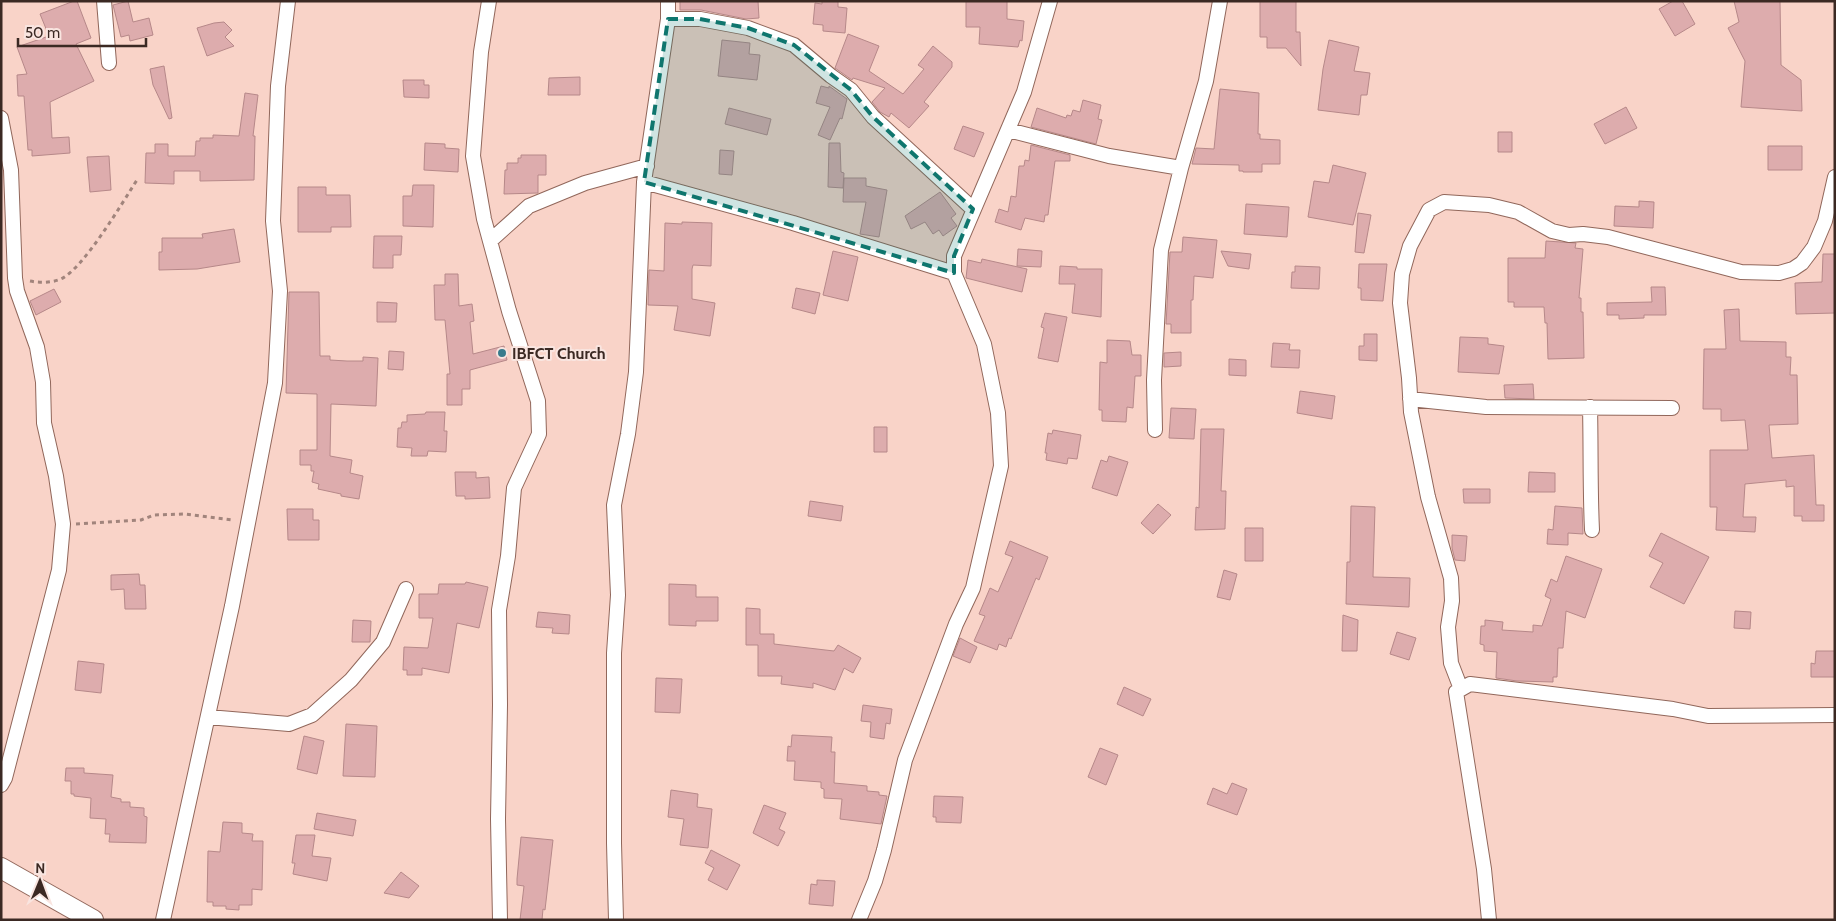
<svg xmlns="http://www.w3.org/2000/svg" width="1836" height="921" viewBox="0 0 1836 921" font-family="Cabin,sans-serif">
<style>
.building{fill:#ddacad;stroke:#b68889}
.lines{fill:none;stroke-linecap:round;stroke-linejoin:round}
.street-casing{stroke:#91675b;stroke-width:16}
.secondary-casing{stroke:#91675b;stroke-width:22}
.path{stroke:#a1847c;stroke-width:3;stroke-dasharray:4 4;stroke-linecap:butt}
.street{stroke:#fff;stroke-width:14}
.secondary{stroke:#fff;stroke-width:20}
.marked{fill:#0f766e;fill-opacity:0.2;stroke:#0f766e;stroke-width:4;stroke-dasharray:10 6;stroke-linejoin:round}
.poi-dot{fill:#387b8c;stroke:#f9e5e0;stroke-width:2}
.labels{text-anchor:middle;stroke-width:4;stroke-linejoin:round;paint-order:stroke}
.poi-label{font-size:16px;font-weight:bold;fill:#3b2923;stroke:#f9e5e0;text-anchor:start}
</style>
<rect width="100%" height="100%" fill="#f9d3c8"/>
<path class="building" d="M 74,1 L 77,1 L 91,38 L 76,44 L 94,81 L 50,102 L 52,138 L 69,137 L 70,153 L 32,156 L 32,150 L 28,150 L 24,96 L 18,96 L 17,75 L 27,74 L 17,47 L 49,36 L 40,14 Z
M 128,1 L 133,22 L 149,18 L 153,35 L 130,41 L 129,35 L 121,37 L 113,5 Z
M 680,1 L 758,1 L 759,18 L 746,19 L 701,10 L 680,10 Z
M 822,1 L 838,1 L 838,7 L 847,8 L 845,33 L 823,31 L 823,25 L 813,24 L 815,3 L 822,4 Z
M 966,1 L 1007,1 L 1007,19 L 1024,21 L 1022,41 L 1020,40 L 1018,47 L 979,44 L 980,27 L 966,27 Z
M 1260,1 L 1296,1 L 1296,32 L 1300,32 L 1301,66 L 1286,48 L 1267,48 L 1267,37 L 1260,37 Z
M 1673,1 L 1682,1 L 1695,24 L 1675,36 L 1659,9 Z
M 1734,1 L 1780,1 L 1781,65 L 1801,80 L 1802,111 L 1741,107 L 1745,61 L 1728,28 L 1739,22 Z
M 224,22 L 232,30 L 225,37 L 234,46 L 207,56 L 197,28 L 214,23 Z
M 848,34 L 879,46 L 869,71 L 903,94 L 924,69 L 918,65 L 933,46 L 952,62 L 952,67 L 924,102 L 929,106 L 909,128 L 891,113 L 889,117 L 880,112 L 872,102 L 885,88 L 853,78 L 852,80 L 835,68 Z
M 722,40 L 750,43 L 749,54 L 760,55 L 757,80 L 718,76 Z
M 1329,40 L 1359,47 L 1354,71 L 1370,73 L 1367,95 L 1361,95 L 1359,115 L 1318,110 L 1323,69 Z
M 164,66 L 172,118 L 169,119 L 153,85 L 150,69 Z
M 580,77 L 580,95 L 548,95 L 549,78 Z
M 403,80 L 424,80 L 424,85 L 429,85 L 429,98 L 404,97 Z
M 821,86 L 829,88 L 829,86 L 847,99 L 842,119 L 840,118 L 830,140 L 818,135 L 830,107 L 816,103 Z
M 1220,89 L 1259,93 L 1258,134 L 1260,134 L 1260,139 L 1280,140 L 1280,164 L 1262,164 L 1262,172 L 1243,172 L 1243,171 L 1239,171 L 1239,165 L 1192,164 L 1196,148 L 1214,149 Z
M 245,93 L 258,95 L 253,136 L 255,136 L 254,180 L 200,181 L 200,171 L 174,171 L 174,184 L 145,183 L 146,153 L 155,153 L 155,144 L 168,144 L 168,156 L 195,156 L 196,141 L 200,141 L 200,138 L 213,138 L 213,135 L 239,136 Z
M 1083,100 L 1101,105 L 1098,119 L 1102,120 L 1096,144 L 1031,127 L 1037,108 L 1066,118 L 1067,115 L 1071,116 L 1073,110 L 1080,112 Z
M 1626,107 L 1637,128 L 1605,144 L 1594,124 Z
M 729,108 L 771,119 L 767,135 L 725,124 Z
M 963,126 L 984,133 L 974,157 L 954,149 Z
M 1498,132 L 1512,132 L 1512,152 L 1498,152 Z
M 425,143 L 445,144 L 445,148 L 459,149 L 458,172 L 424,170 Z
M 829,143 L 840,143 L 841,172 L 844,173 L 843,188 L 828,187 Z
M 1031,145 L 1070,155 L 1070,161 L 1055,161 L 1048,215 L 1045,215 L 1044,222 L 1025,218 L 1021,230 L 995,222 L 999,209 L 1008,212 L 1011,196 L 1016,197 L 1019,166 L 1024,166 L 1025,160 L 1029,161 Z
M 1768,146 L 1802,146 L 1802,170 L 1768,170 Z
M 720,150 L 734,151 L 732,175 L 719,174 Z
M 521,155 L 546,155 L 546,175 L 538,175 L 538,193 L 504,194 L 505,170 L 507,170 L 507,163 L 518,163 L 518,158 L 521,158 Z
M 109,156 L 111,190 L 90,192 L 87,157 Z
M 1333,165 L 1366,173 L 1353,225 L 1308,217 L 1314,181 L 1329,183 Z
M 844,178 L 866,178 L 866,186 L 887,190 L 879,237 L 860,234 L 866,202 L 843,202 Z
M 413,185 L 434,185 L 433,227 L 403,226 L 403,196 L 412,196 Z
M 298,187 L 326,187 L 326,195 L 350,195 L 351,227 L 331,227 L 331,232 L 298,232 Z
M 940,192 L 956,214 L 951,218 L 957,226 L 943,236 L 939,230 L 933,234 L 925,222 L 911,229 L 905,216 Z
M 1639,201 L 1654,202 L 1653,228 L 1614,226 L 1615,206 L 1639,207 Z
M 1246,204 L 1289,207 L 1287,237 L 1244,234 Z
M 1358,213 L 1371,215 L 1364,253 L 1355,252 Z
M 682,222 L 712,223 L 711,266 L 693,265 L 692,269 L 692,299 L 715,303 L 710,336 L 674,330 L 678,306 L 648,305 L 649,270 L 664,271 L 665,223 L 682,224 Z
M 234,229 L 240,262 L 197,269 L 159,270 L 159,252 L 162,252 L 162,238 L 203,238 L 202,234 Z
M 374,236 L 402,236 L 401,255 L 393,255 L 393,268 L 373,268 Z
M 1183,237 L 1217,240 L 1213,278 L 1194,276 L 1193,300 L 1191,300 L 1191,333 L 1171,333 L 1171,324 L 1166,324 L 1170,252 L 1182,252 Z
M 1546,241 L 1576,243 L 1575,248 L 1583,249 L 1579,298 L 1581,298 L 1581,312 L 1583,312 L 1584,358 L 1548,359 L 1547,323 L 1545,323 L 1544,307 L 1514,307 L 1514,302 L 1508,302 L 1508,258 L 1545,258 Z
M 1018,249 L 1042,251 L 1041,267 L 1017,266 Z
M 833,251 L 858,257 L 848,301 L 823,295 Z
M 1221,251 L 1251,254 L 1249,269 L 1228,266 Z
M 1823,254 L 1835,254 L 1835,313 L 1796,314 L 1795,283 L 1822,282 Z
M 982,259 L 1027,269 L 1022,292 L 966,278 L 968,260 L 981,263 Z
M 1359,264 L 1387,264 L 1383,301 L 1361,300 L 1361,288 L 1358,288 Z
M 1060,266 L 1077,267 L 1077,269 L 1102,269 L 1101,317 L 1072,313 L 1075,284 L 1059,284 Z
M 1295,266 L 1320,267 L 1319,289 L 1291,288 L 1292,272 L 1295,272 Z
M 445,274 L 458,274 L 459,306 L 472,304 L 474,321 L 470,322 L 473,354 L 504,346 L 507,360 L 470,370 L 470,389 L 462,389 L 462,405 L 447,405 L 447,374 L 450,374 L 445,320 L 435,320 L 434,285 L 445,285 Z
M 1651,287 L 1665,287 L 1666,315 L 1644,315 L 1644,318 L 1619,319 L 1619,315 L 1607,315 L 1607,303 L 1652,302 Z
M 796,288 L 820,293 L 815,314 L 792,308 Z
M 54,289 L 61,302 L 36,315 L 30,301 Z
M 289,292 L 319,292 L 320,356 L 330,356 L 330,360 L 347,361 L 363,361 L 363,357 L 378,358 L 376,406 L 331,404 L 330,456 L 352,460 L 350,473 L 363,476 L 359,499 L 341,496 L 341,494 L 318,489 L 319,484 L 312,482 L 314,471 L 311,471 L 311,465 L 300,465 L 300,450 L 317,450 L 317,394 L 286,393 Z
M 377,302 L 397,303 L 396,322 L 377,322 Z
M 1739,309 L 1740,341 L 1786,342 L 1786,357 L 1791,357 L 1790,375 L 1797,375 L 1798,424 L 1769,425 L 1772,458 L 1814,455 L 1816,505 L 1824,505 L 1824,521 L 1802,521 L 1802,516 L 1794,516 L 1794,486 L 1786,487 L 1786,480 L 1745,484 L 1743,517 L 1756,517 L 1755,532 L 1716,530 L 1717,507 L 1710,507 L 1710,450 L 1748,450 L 1745,420 L 1721,421 L 1721,409 L 1703,409 L 1704,349 L 1726,349 L 1724,310 Z
M 1045,313 L 1067,317 L 1058,362 L 1038,358 L 1044,328 L 1041,327 Z
M 1364,334 L 1377,334 L 1377,361 L 1359,360 L 1359,346 L 1364,346 Z
M 1460,337 L 1488,338 L 1488,344 L 1504,346 L 1499,374 L 1458,372 Z
M 1107,340 L 1130,341 L 1132,355 L 1141,355 L 1141,376 L 1135,376 L 1133,408 L 1127,407 L 1126,422 L 1102,421 L 1102,410 L 1099,410 L 1100,362 L 1107,363 Z
M 1273,343 L 1290,344 L 1289,350 L 1300,350 L 1299,368 L 1271,367 Z
M 389,351 L 404,352 L 403,370 L 388,369 Z
M 1181,352 L 1181,366 L 1164,367 L 1164,353 Z
M 1229,359 L 1246,360 L 1246,376 L 1229,375 Z
M 1533,384 L 1534,399 L 1505,398 L 1504,385 Z
M 1300,391 L 1335,396 L 1332,419 L 1297,413 Z
M 1171,408 L 1196,409 L 1194,439 L 1169,438 Z
M 426,412 L 445,412 L 444,431 L 447,431 L 446,452 L 428,451 L 427,456 L 411,456 L 412,448 L 397,447 L 398,428 L 401,428 L 402,422 L 407,422 L 407,415 L 425,414 Z
M 874,427 L 887,427 L 887,452 L 874,452 Z
M 1201,429 L 1224,429 L 1221,491 L 1226,491 L 1225,529 L 1195,530 L 1196,507 L 1199,508 Z
M 1053,430 L 1081,435 L 1077,459 L 1068,458 L 1067,464 L 1046,460 L 1047,453 L 1045,453 L 1048,433 L 1052,434 Z
M 1109,456 L 1128,462 L 1117,496 L 1092,488 L 1101,460 L 1107,462 Z
M 455,472 L 476,472 L 476,478 L 489,477 L 490,498 L 465,499 L 465,496 L 456,496 Z
M 1529,472 L 1555,473 L 1555,492 L 1528,492 Z
M 1463,489 L 1490,489 L 1490,503 L 1464,503 Z
M 810,501 L 843,506 L 841,521 L 808,516 Z
M 1158,504 L 1171,515 L 1153,534 L 1141,523 Z
M 1351,506 L 1375,507 L 1373,577 L 1410,578 L 1409,607 L 1346,604 L 1347,562 L 1350,562 Z
M 1555,506 L 1582,508 L 1583,534 L 1568,533 L 1568,545 L 1547,544 L 1548,529 L 1553,530 Z
M 287,509 L 313,509 L 313,520 L 319,520 L 319,540 L 288,540 Z
M 1245,528 L 1263,528 L 1263,561 L 1245,561 Z
M 1661,533 L 1709,557 L 1684,604 L 1650,587 L 1663,563 L 1649,556 Z
M 1452,535 L 1467,536 L 1465,561 L 1455,560 L 1452,548 Z
M 1010,541 L 1048,557 L 1039,580 L 1036,578 L 1011,639 L 1009,638 L 1006,647 L 999,644 L 997,650 L 974,641 L 985,616 L 979,614 L 990,588 L 998,592 L 1013,557 L 1005,554 Z
M 1566,556 L 1602,569 L 1585,618 L 1566,611 L 1563,648 L 1558,648 L 1557,677 L 1553,677 L 1553,682 L 1517,681 L 1496,678 L 1497,652 L 1484,651 L 1484,645 L 1480,644 L 1481,626 L 1485,626 L 1485,620 L 1503,622 L 1502,630 L 1533,632 L 1533,625 L 1542,626 L 1551,599 L 1545,596 L 1551,579 L 1557,582 Z
M 1224,570 L 1237,574 L 1230,600 L 1217,597 Z
M 139,574 L 140,585 L 145,585 L 146,609 L 125,609 L 124,589 L 111,590 L 111,575 Z
M 466,582 L 488,587 L 479,628 L 457,623 L 449,673 L 422,668 L 422,675 L 407,675 L 407,670 L 403,670 L 404,647 L 428,648 L 433,618 L 419,618 L 419,594 L 438,594 L 439,584 L 465,584 Z
M 669,584 L 696,585 L 696,597 L 718,597 L 718,621 L 696,621 L 696,626 L 669,625 Z
M 746,608 L 760,609 L 760,634 L 774,634 L 774,644 L 834,651 L 838,645 L 861,658 L 853,673 L 844,668 L 835,690 L 813,683 L 813,688 L 781,684 L 782,676 L 758,676 L 758,645 L 746,645 Z
M 1735,611 L 1751,612 L 1750,629 L 1734,628 Z
M 538,612 L 570,615 L 569,634 L 552,633 L 553,628 L 536,627 Z
M 1343,615 L 1358,620 L 1357,651 L 1342,651 Z
M 353,620 L 371,621 L 370,642 L 352,642 Z
M 1397,632 L 1416,638 L 1409,660 L 1390,654 Z
M 960,638 L 977,647 L 970,663 L 953,656 Z
M 1816,651 L 1835,651 L 1835,677 L 1811,677 L 1811,663 L 1815,664 Z
M 78,661 L 104,664 L 101,693 L 75,690 Z
M 656,678 L 682,679 L 680,713 L 655,712 Z
M 1124,687 L 1151,699 L 1143,716 L 1117,704 Z
M 863,705 L 892,709 L 890,724 L 886,723 L 884,739 L 870,737 L 871,722 L 861,721 Z
M 346,724 L 377,726 L 375,777 L 343,776 Z
M 792,735 L 832,737 L 831,752 L 835,752 L 834,783 L 867,786 L 867,791 L 879,792 L 879,795 L 887,796 L 881,824 L 840,819 L 842,799 L 824,798 L 824,789 L 821,788 L 821,782 L 794,780 L 795,761 L 787,761 L 788,746 L 791,747 Z
M 304,736 L 324,741 L 317,774 L 297,769 Z
M 1100,748 L 1118,755 L 1106,785 L 1088,777 Z
M 66,768 L 84,768 L 84,773 L 113,775 L 111,797 L 121,799 L 121,802 L 130,802 L 130,807 L 144,808 L 144,816 L 147,817 L 146,843 L 109,842 L 110,834 L 105,834 L 106,819 L 90,818 L 91,798 L 74,796 L 74,794 L 71,794 L 71,781 L 65,781 Z
M 1232,783 L 1247,789 L 1237,815 L 1207,804 L 1213,788 L 1227,794 Z
M 671,790 L 698,794 L 697,807 L 712,809 L 708,848 L 680,845 L 684,819 L 668,817 Z
M 934,796 L 963,797 L 961,823 L 936,822 L 936,817 L 933,817 Z
M 764,805 L 786,813 L 779,829 L 785,832 L 778,846 L 753,833 Z
M 317,813 L 356,820 L 353,836 L 314,829 Z
M 223,822 L 242,823 L 242,833 L 253,834 L 252,841 L 263,841 L 262,890 L 252,889 L 252,905 L 239,905 L 239,910 L 226,909 L 226,906 L 213,906 L 213,902 L 207,902 L 208,851 L 220,852 Z
M 296,835 L 315,835 L 312,856 L 331,858 L 327,881 L 293,874 L 295,863 L 292,863 Z
M 521,837 L 553,840 L 545,910 L 543,909 L 542,920 L 520,920 L 524,886 L 517,885 L 517,879 Z
M 711,850 L 740,865 L 727,890 L 708,880 L 714,868 L 705,863 Z
M 401,872 L 419,886 L 409,898 L 384,893 Z
M 817,880 L 835,881 L 833,906 L 809,904 L 811,884 L 817,885 Z"/>
<g class="lines">
<defs>
<path id="street" d="M 104,1 L 109,63
M 489,1 L 481,52 L 473,156 L 484,219 L 509,311 L 538,401 L 539,434 L 514,488 L 508,556 L 499,610 L 500,705 L 498,819 L 500,920
M 668,19 L 700,19 L 748,28 L 794,45 L 831,76 L 851,90 L 873,117 L 973,209
M 1,118 L 11,170 L 15,278 L 17,291 L 37,347 L 43,382 L 44,423 L 56,476 L 63,524 L 59,570 L 5,778 L 1,785
M 1008,130 L 1109,156 L 1181,168
M 644,182 L 793,223 L 954,273
M 490,241 L 529,206 L 585,183 L 647,166
M 1410,399 L 1486,407 L 1672,408
M 1590,407 C 1591,448 1590,489 1592,530
M 1155,430 L 1154,380 L 1161,250 L 1181,168 L 1206,81 L 1220,1
M 1461,689 L 1451,663 L 1448,627 L 1452,601 L 1451,578 L 1428,497 L 1411,412 L 1409,378 L 1400,303 L 1402,274 L 1410,246 L 1429,210 L 1444,202 L 1489,205 L 1518,212 L 1552,231 L 1569,235 L 1583,234 L 1608,237 L 1741,272 L 1779,273 L 1793,269 L 1802,263 L 1814,247 L 1825,221 L 1835,177
M 208,717 L 289,724 L 312,715 L 351,680 L 383,642 L 406,589
M 163,920 L 232,606 L 275,383 L 280,291 L 273,221 L 278,86 L 288,1
M 616,920 L 614,843 L 614,653 L 618,595 L 614,505 L 628,434 L 636,372 L 644,182 L 668,19 L 668,1
M 859,920 L 875,881 L 884,850 L 905,760 L 956,624 L 973,588 L 1001,466 L 998,413 L 984,344 L 954,273 L 954,256 L 1024,92 L 1050,1
M 1489,920 L 1484,869 L 1456,692 L 1470,684 L 1673,709 L 1708,716 L 1835,715"/>
<path id="secondary" d="M 1,868 L 93,920"/>
</defs>
<use href="#street" class="street-casing"/>
<use href="#secondary" class="secondary-casing"/>
<path class="path" d="M 30,281 C 40,283 51,283 61,279 C 84,268 122,203 137,180
M 76,524 L 141,520 L 154,515 L 184,514 L 233,520"/>
<use href="#street" class="street"/>
<use href="#secondary" class="secondary"/>
</g>
<path class="marked" d="M 668,19 L 700,19 L 748,28 L 794,45 L 851,90 L 873,117 L 973,209 L 954,256 L 954,273 L 644,182 Z"/>
<circle class="poi-dot" cx="502" cy="353" r="5"/>
<g class="labels">
<g class="poi-label">
<text x="512" y="359">IBFCT Church</text>
</g>
</g>
<rect width="1836" height="921" fill="none" stroke="#3b2923" stroke-width="5"/>
<g transform="translate(40 881) rotate(1)" stroke="#f9e5e0" stroke-width="4" paint-order="stroke">
<path d="M0-4L9 19L0 12L-9 19Z" fill="#3b2923"/>
<text y="-8" font-size="14" font-weight="bold" text-anchor="middle" fill="#3b2923">N</text>
</g>
<path d="M18 38v8h128v-8" fill="none" stroke="#3b2923" stroke-width="2.5"/>
<text x="25" y="38" font-size="15" fill="#3b2923" stroke="#f9e5e0" stroke-width="4" paint-order="stroke">50 m</text>
</svg>
